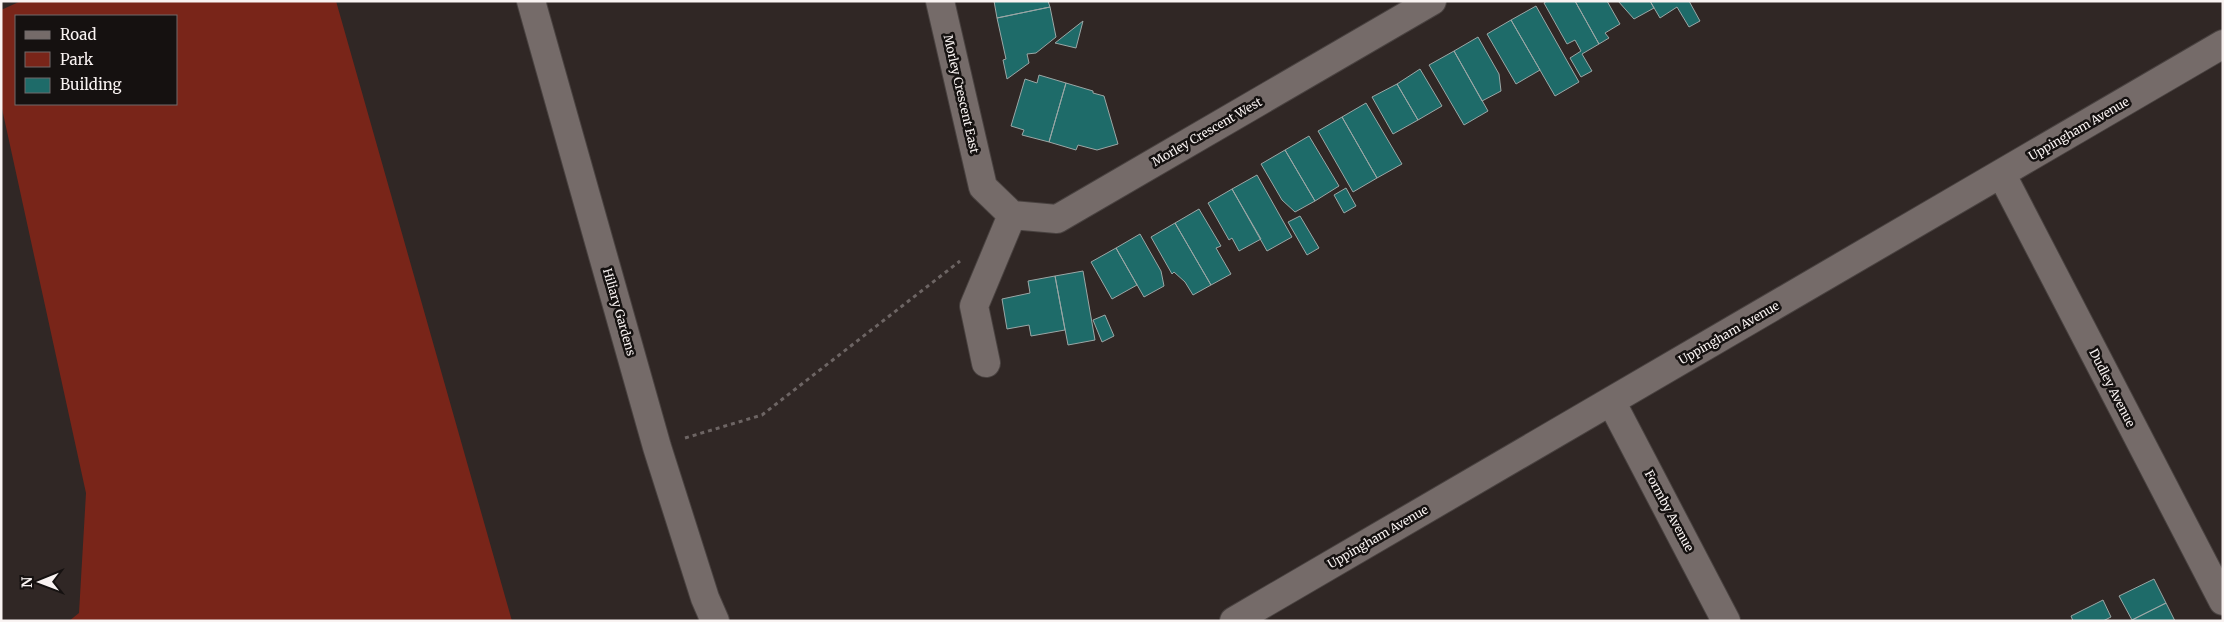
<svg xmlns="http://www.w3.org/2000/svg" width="2224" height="622" viewBox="0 0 2224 622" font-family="Merriweather,serif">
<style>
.green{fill:#792519;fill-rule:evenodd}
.building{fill:#1e6b69;stroke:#9ba7a6}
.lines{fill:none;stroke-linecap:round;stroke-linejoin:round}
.minor-casing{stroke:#494240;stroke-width:30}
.path{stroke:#6d6564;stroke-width:3;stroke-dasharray:4 4;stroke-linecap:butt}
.minor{stroke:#756b69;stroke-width:28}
.labels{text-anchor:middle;stroke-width:5;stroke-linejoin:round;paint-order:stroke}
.street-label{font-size:12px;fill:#f9f3f2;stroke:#151110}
</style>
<rect width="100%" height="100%" fill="#302725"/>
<path class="green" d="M 21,1 L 336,1 L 512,621 L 69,621 L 79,613 L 86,493 L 1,104 L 1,10 ZM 16,16 L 176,16 L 176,104 L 16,104 Z"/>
<path class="building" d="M 994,1 L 1048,1 L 1050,7 L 997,18 Z
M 1547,1 L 1575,1 L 1599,44 L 1582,54 L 1592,71 L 1581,77 L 1570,58 L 1581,51 L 1575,40 L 1567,44 L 1544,3 Z
M 1575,1 L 1607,1 L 1620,24 L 1605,33 L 1609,38 L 1599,44 Z
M 1618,1 L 1650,1 L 1654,8 L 1634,19 Z
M 1650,1 L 1689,1 L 1700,21 L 1689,27 L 1677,7 L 1660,18 Z
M 1536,6 L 1579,82 L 1555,96 L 1511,20 Z
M 1050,7 L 1056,37 L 1036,53 L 1027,54 L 1029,63 L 1007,79 L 1003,60 L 1006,59 L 997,18 Z
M 1511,20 L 1540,70 L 1516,84 L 1487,34 Z
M 1083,21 L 1076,48 L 1055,43 Z
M 1478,37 L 1499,74 L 1501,91 L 1482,101 L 1454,51 Z
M 1454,51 L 1488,111 L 1464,125 L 1429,65 Z
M 1420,69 L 1442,106 L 1418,120 L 1397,84 Z
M 1039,75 L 1066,83 L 1049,142 L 1022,135 L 1024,130 L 1011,126 L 1025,79 L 1037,83 Z
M 1066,83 L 1093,91 L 1093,93 L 1104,96 L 1118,144 L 1097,150 L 1078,145 L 1076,150 L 1049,142 Z
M 1397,84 L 1418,120 L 1393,134 L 1372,97 Z
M 1366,103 L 1402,164 L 1377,178 L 1342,117 Z
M 1342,117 L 1377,178 L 1353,192 L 1318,131 Z
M 1309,136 L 1339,186 L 1315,201 L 1285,150 Z
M 1285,150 L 1315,201 L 1295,212 L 1282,200 L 1261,164 Z
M 1257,175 L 1292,237 L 1267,251 L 1232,189 Z
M 1346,188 L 1356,206 L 1344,213 L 1334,195 Z
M 1232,189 L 1261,239 L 1239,251 L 1232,238 L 1229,240 L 1208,203 Z
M 1199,209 L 1221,246 L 1216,248 L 1231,274 L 1211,285 L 1175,223 Z
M 1300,216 L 1319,248 L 1307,255 L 1288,222 Z
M 1175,223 L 1211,285 L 1193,295 L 1185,282 L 1174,272 L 1172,274 L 1151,237 Z
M 1140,234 L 1161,271 L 1164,286 L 1144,297 L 1116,248 Z
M 1116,248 L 1137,285 L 1112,299 L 1091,262 Z
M 1083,271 L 1095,340 L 1068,345 L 1055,276 Z
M 1055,276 L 1065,330 L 1031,336 L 1029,325 L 1007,329 L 1002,299 L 1030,293 L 1028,281 Z
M 1105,315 L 1114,336 L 1102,342 L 1093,320 Z
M 2154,579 L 2166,603 L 2132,620 L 2119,596 Z
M 2103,600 L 2111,617 L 2103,621 L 2073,621 L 2071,616 Z
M 2166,603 L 2175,621 L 2131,621 L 2132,620 Z"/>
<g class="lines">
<defs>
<path id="minor" d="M 531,1 L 657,447 L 705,598 L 715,621
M 940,1 L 983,187 L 1012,215 L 1057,219 L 1432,1
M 2002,175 L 2223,601
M 986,363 L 974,306 L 1012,215
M 1611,401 L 1726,621
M 1234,621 L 2223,44"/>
</defs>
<use href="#minor" class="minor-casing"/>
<path class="path" d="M 685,438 L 762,415 L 960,261"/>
<use href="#minor" class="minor"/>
</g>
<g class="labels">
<g class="street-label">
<text transform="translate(961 94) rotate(77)" y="4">Morley Crescent East</text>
<text transform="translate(2079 129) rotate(-30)" y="4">Uppingham Avenue</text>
<text transform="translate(1207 132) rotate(-30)" y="4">Morley Crescent West</text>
<text transform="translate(619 312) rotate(74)" y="4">Hiliary Gardens</text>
<text transform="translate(1729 333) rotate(-30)" y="4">Uppingham Avenue</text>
<text transform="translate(2112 388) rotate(63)" y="4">Dudley Avenue</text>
<text transform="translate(1669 511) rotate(62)" y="4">Formby Avenue</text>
<text transform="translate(1378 537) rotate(-30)" y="4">Uppingham Avenue</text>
</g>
</g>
<rect width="2224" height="622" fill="none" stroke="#f9f3f2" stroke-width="5"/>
<rect x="15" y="15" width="162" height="90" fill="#151110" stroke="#706b6a"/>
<rect x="25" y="31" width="25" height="8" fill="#756b69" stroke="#706b6a"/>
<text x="60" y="40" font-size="15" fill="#f9f3f2">Road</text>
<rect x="25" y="52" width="25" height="15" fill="#792519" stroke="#706b6a"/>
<text x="60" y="65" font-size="15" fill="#f9f3f2">Park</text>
<rect x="25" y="78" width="25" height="15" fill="#1e6b69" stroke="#706b6a"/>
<text x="60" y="90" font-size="15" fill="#f9f3f2">Building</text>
<g transform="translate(40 582) rotate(269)" stroke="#151110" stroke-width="4" paint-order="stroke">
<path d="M0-4L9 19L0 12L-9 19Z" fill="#f9f3f2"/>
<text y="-8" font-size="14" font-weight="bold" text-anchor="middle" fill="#f9f3f2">N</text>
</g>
</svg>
